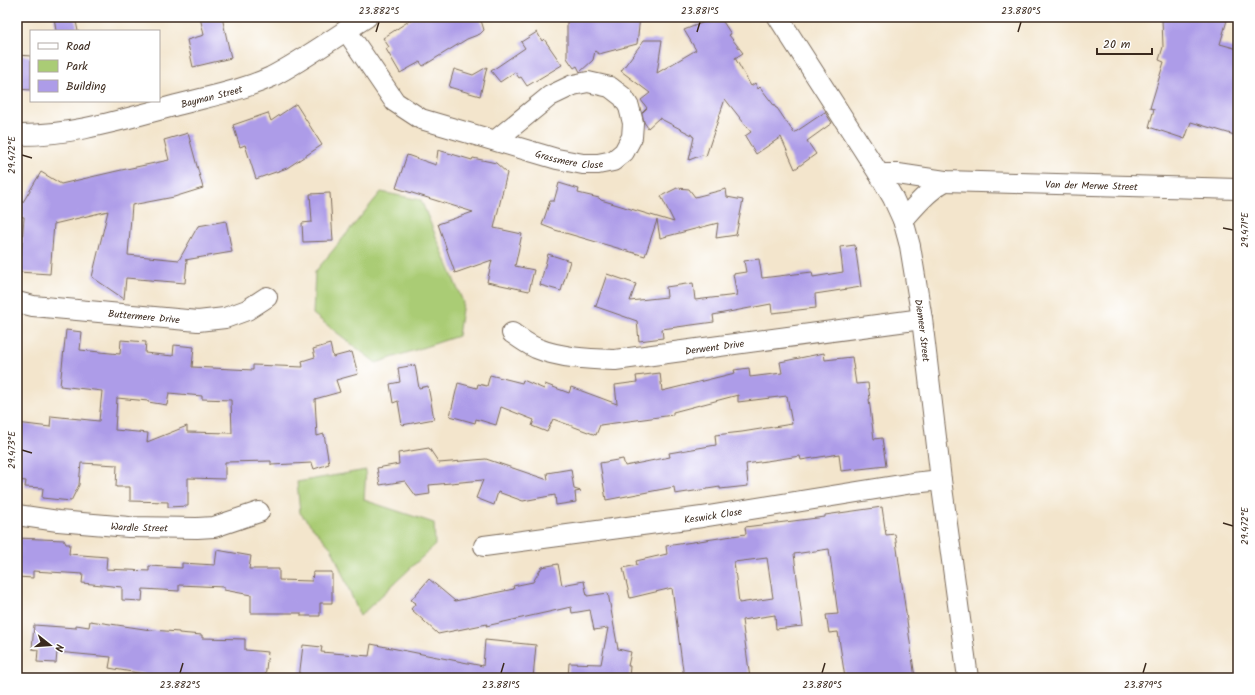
<svg xmlns="http://www.w3.org/2000/svg" width="1255" height="695" viewBox="0 0 1255 695" font-family="Kalam,sans-serif">
<style>
.green{fill:#aacc75;stroke:#727b4a}
.building{fill:#ad9ce8;fill-rule:evenodd}
.lines{fill:none;stroke-linecap:round;stroke-linejoin:round}
.minor-casing{stroke:#7b6b5b;stroke-width:22}
.minor{stroke:#fff;stroke-width:20}
.ticks{fill:none;stroke:#3b2a1e;stroke-width:1.5}
.labels{text-anchor:middle;stroke-width:3.5;stroke-linejoin:round;paint-order:stroke}
.street-label{font-size:10px;fill:#3b2a1e;stroke:#fff}
.neatline{fill:none;stroke:#3b2a1e;stroke-width:1.5}
.ticks-label{font-size:10px;text-anchor:middle;fill:#3b2a1e}
</style>
<rect width="100%" height="100%" fill="#fff"/>
<filter id="ink" filterUnits="userSpaceOnUse"><feTurbulence type="fractalNoise" baseFrequency=".025" numOctaves="2"/><feDisplacementMap in="SourceGraphic" scale="8" xChannelSelector="R" yChannelSelector="G"/><feConvolveMatrix kernelMatrix="1 2 1 2 8 2 1 2 1" color-interpolation-filters="sRGB"/></filter>
<filter id="wash" filterUnits="userSpaceOnUse"><feTurbulence type="fractalNoise" baseFrequency=".012" numOctaves="4" result="noise"/><feDisplacementMap in="SourceGraphic" scale="16" xChannelSelector="R" yChannelSelector="G"/><feGaussianBlur stdDeviation="0.9" result="paint"/><feColorMatrix in="noise" values="0 0 0 0 0 0 0 0 0 0 0 0 0 0 0 0 0 1.4 0 .05"/><feComposite in="paint" operator="in"/></filter>
<g filter="url(#wash)">
<rect width="100%" height="100%" fill="#f3e5cc"/>
<path class="green" d="M 381,192 L 421,200 L 463,302 L 458,336 L 376,363 L 313,314 L 315,272 Z
M 366,470 L 364,500 L 434,523 L 435,545 L 360,616 L 332,549 L 300,513 L 297,482 Z"/>
<g id="blocks">
<path class="building" d="M 54,17 L 75,17 L 78,31 L 56,31 Z
M 200,17 L 222,17 L 231,58 L 193,67 L 187,40 L 204,35 Z
M 415,17 L 480,17 L 484,30 L 480,34 L 467,39 L 423,66 L 420,62 L 400,73 L 386,49 L 389,47 L 383,38 Z
M 567,17 L 640,17 L 637,44 L 599,54 L 595,51 L 593,60 L 580,72 L 577,66 L 574,68 L 567,58 Z
M 717,17 L 720,17 L 731,34 L 729,35 L 743,53 L 735,58 L 751,86 L 755,83 L 758,89 L 760,87 L 776,108 L 777,108 L 794,133 L 825,112 L 832,123 L 807,141 L 816,154 L 795,169 L 781,137 L 756,154 L 745,136 L 751,132 L 725,99 L 706,156 L 702,155 L 689,160 L 694,137 L 692,136 L 692,135 L 659,118 L 648,128 L 644,122 L 642,113 L 647,108 L 641,100 L 650,93 L 621,71 L 644,40 L 662,40 L 657,73 L 696,50 L 684,30 Z
M 1191,17 L 1228,17 L 1220,44 L 1238,49 L 1238,136 L 1191,122 L 1185,139 L 1149,127 L 1154,109 L 1150,108 L 1164,62 L 1159,60 L 1163,47 L 1162,19 Z
M 537,32 L 542,41 L 544,39 L 562,65 L 527,86 L 521,77 L 519,78 L 515,72 L 500,82 L 491,71 L 525,48 L 521,42 Z
M 17,55 L 31,56 L 31,90 L 17,89 Z
M 487,67 L 480,96 L 449,87 L 454,69 L 473,75 Z
M 296,104 L 322,145 L 287,168 L 256,179 L 245,145 L 240,147 L 233,125 L 268,113 L 271,121 Z
M 188,133 L 203,188 L 174,197 L 132,205 L 128,255 L 179,260 L 198,226 L 226,221 L 232,252 L 185,260 L 187,260 L 185,283 L 126,278 L 124,299 L 92,277 L 108,211 L 54,224 L 50,274 L 18,272 L 21,255 L 24,217 L 17,216 L 17,201 L 23,202 L 41,172 L 61,184 L 117,171 L 169,160 L 164,140 Z
M 438,150 L 472,160 L 473,158 L 496,163 L 507,173 L 494,228 L 522,234 L 515,266 L 534,270 L 529,291 L 487,282 L 492,260 L 455,273 L 438,224 L 473,212 L 396,188 L 407,155 L 436,165 Z
M 559,183 L 579,189 L 578,193 L 599,198 L 601,200 L 674,222 L 661,196 L 677,188 L 689,189 L 695,197 L 726,189 L 727,197 L 743,200 L 736,235 L 716,238 L 718,223 L 660,238 L 657,220 L 645,256 L 555,230 L 542,225 L 550,201 L 554,201 Z
M 330,193 L 333,241 L 303,242 L 302,223 L 312,222 L 310,194 Z
M 855,245 L 861,287 L 815,294 L 816,308 L 772,313 L 771,304 L 713,315 L 714,322 L 662,329 L 663,338 L 639,341 L 637,321 L 594,306 L 596,306 L 607,274 L 636,284 L 630,301 L 667,297 L 666,287 L 693,283 L 695,300 L 737,295 L 733,274 L 746,272 L 744,261 L 759,259 L 762,278 L 812,272 L 813,277 L 843,272 L 840,247 Z
M 548,254 L 570,261 L 561,291 L 540,285 Z
M 66,330 L 82,332 L 80,350 L 120,354 L 121,340 L 146,342 L 145,353 L 173,356 L 174,345 L 194,347 L 192,367 L 253,370 L 253,365 L 303,367 L 302,361 L 315,357 L 313,349 L 330,344 L 333,357 L 352,352 L 358,374 L 336,380 L 340,392 L 315,399 L 317,436 L 324,434 L 329,464 L 314,469 L 312,463 L 271,465 L 271,461 L 225,462 L 225,479 L 188,478 L 188,506 L 168,507 L 168,502 L 130,501 L 130,487 L 116,487 L 117,465 L 81,463 L 79,485 L 71,501 L 42,498 L 43,488 L 25,487 L 26,481 L 17,480 L 17,423 L 50,427 L 51,416 L 99,421 L 102,391 L 60,386 ZM 169,393 L 202,396 L 202,399 L 231,400 L 232,433 L 187,432 L 187,426 L 147,442 L 148,433 L 115,430 L 117,398 L 148,401 L 148,402 L 167,405 Z
M 824,353 L 825,360 L 852,357 L 856,384 L 868,383 L 870,399 L 869,399 L 874,439 L 882,438 L 886,466 L 841,471 L 839,454 L 801,460 L 800,456 L 746,464 L 748,486 L 720,489 L 720,487 L 675,494 L 674,487 L 606,500 L 600,463 L 623,459 L 625,466 L 670,457 L 669,453 L 716,445 L 715,435 L 742,432 L 792,424 L 787,396 L 738,402 L 738,395 L 673,412 L 673,415 L 600,425 L 596,435 L 553,419 L 547,432 L 532,426 L 534,420 L 501,407 L 496,425 L 476,419 L 475,423 L 450,416 L 458,383 L 477,388 L 478,384 L 487,386 L 490,375 L 522,383 L 523,380 L 544,389 L 545,384 L 569,393 L 571,387 L 617,404 L 615,385 L 637,382 L 636,376 L 660,373 L 662,391 L 735,373 L 734,370 L 749,368 L 750,377 L 782,373 L 780,362 Z
M 415,365 L 419,388 L 428,386 L 434,419 L 402,425 L 398,401 L 393,403 L 390,384 L 400,382 L 398,368 Z
M 429,448 L 439,463 L 486,459 L 548,480 L 547,473 L 571,469 L 574,489 L 581,491 L 575,492 L 576,502 L 556,505 L 555,495 L 523,501 L 498,492 L 494,505 L 476,498 L 483,480 L 429,485 L 430,494 L 416,496 L 405,481 L 380,485 L 377,468 L 399,464 L 398,453 Z
M 882,507 L 886,535 L 895,534 L 915,678 L 845,678 L 838,632 L 829,633 L 826,615 L 838,614 L 829,549 L 794,554 L 803,626 L 776,629 L 775,615 L 742,620 L 750,678 L 684,678 L 672,588 L 630,598 L 623,568 L 637,565 L 636,561 L 667,554 L 666,546 L 746,534 L 745,527 L 825,517 L 825,515 ZM 767,558 L 773,598 L 739,603 L 734,562 Z
M 17,538 L 64,540 L 66,544 L 70,544 L 69,554 L 107,557 L 106,569 L 149,571 L 149,566 L 182,568 L 182,563 L 215,565 L 217,550 L 251,556 L 249,569 L 279,569 L 279,580 L 312,581 L 313,572 L 332,572 L 332,603 L 320,603 L 320,616 L 301,616 L 301,613 L 251,613 L 251,595 L 224,590 L 224,587 L 179,585 L 179,591 L 143,589 L 142,601 L 122,600 L 122,587 L 82,583 L 83,574 L 33,571 L 33,578 L 17,577 Z
M 558,564 L 562,585 L 584,581 L 587,596 L 608,593 L 618,649 L 631,652 L 628,666 L 630,666 L 629,678 L 568,678 L 569,663 L 601,664 L 608,628 L 594,630 L 590,610 L 572,613 L 571,607 L 486,626 L 487,624 L 438,634 L 411,609 L 416,603 L 411,600 L 429,579 L 455,601 L 514,589 L 513,586 L 533,582 L 542,567 Z
M 90,621 L 151,630 L 179,632 L 179,633 L 202,635 L 202,638 L 245,639 L 245,650 L 268,652 L 265,678 L 178,678 L 155,677 L 155,676 L 109,668 L 111,657 L 57,652 L 56,663 L 37,662 L 38,650 L 32,649 L 34,625 L 76,628 L 76,625 L 89,627 Z
M 485,640 L 536,645 L 533,678 L 299,678 L 303,645 L 322,647 L 321,652 L 369,656 L 371,644 L 483,666 Z"/>
</g>
</g>
<g filter="url(#ink)">
<use href="#blocks" fill-opacity="0" stroke="#7b6b5b" stroke-width="1"/>
<g class="lines">
<defs>
<g id="minor">
<path id="s1" d="M 778,17 L 879,174 L 893,198 L 903,220 L 910,246 L 922,319 L 941,480 L 968,678"/>
<path id="s2" d="M 346,30 L 395,102 L 421,119 L 557,159 L 583,164 L 598,164 L 613,161 L 624,152 L 632,137 L 633,123 L 629,107 L 623,97 L 610,87 L 588,82 L 573,85 L 550,96 L 496,140"/>
<path id="s3" d="M 17,135 C 73,136 127,118 181,104 C 211,96 243,90 271,77 C 304,60 335,37 367,17"/>
<path id="s4" d="M 879,174 L 898,174 L 945,181 L 1238,189"/>
<path d="M 903,220 C 916,205 928,191 945,181"/>
<path id="s5" d="M 17,302 L 33,306 L 198,321 L 225,318 L 247,310 L 267,297"/>
<path id="s6" d="M 512,333 C 519,338 527,344 536,348 C 560,358 589,359 615,360 L 922,319"/>
<path id="s7" d="M 17,515 L 58,521 L 129,527 L 197,528 L 214,527 L 259,512"/>
<path id="s8" d="M 484,546 L 702,517 L 913,483 L 941,480"/>
</g>
</defs>
<use href="#minor" class="minor-casing"/>
<use href="#minor" class="minor"/>
</g>
</g>
<path class="ticks" d="M 376,32 L 379,22M 697,32 L 700,22M 1018,32 L 1021,22M 22,155 L 32,158M 1223,228 L 1233,230M 22,450 L 32,453M 1223,523 L 1233,526M 180,673 L 183,663M 501,673 L 504,663M 822,673 L 825,663M 1143,673 L 1146,663"/>
<g class="labels">
<g class="street-label">
<text dy="4" stroke="none"><textPath href="#s3" startOffset="199">Bayman Street</textPath></text>
<text dy="4" stroke="none"><textPath href="#s2" startOffset="272">Grassmere Close</textPath></text>
<text dy="4" stroke="none"><textPath href="#s4" startOffset="213">Van der Merwe Street</textPath></text>
<text dy="4" stroke="none"><textPath href="#s5" startOffset="128">Buttermere Drive</textPath></text>
<text dy="4" stroke="none"><textPath href="#s1" startOffset="351">Diemeer Street</textPath></text>
<text dy="4" stroke="none"><textPath href="#s6" startOffset="209">Derwent Drive</textPath></text>
<text dy="4" stroke="none"><textPath href="#s8" startOffset="231">Keswick Close</textPath></text>
<text dy="4" stroke="none"><textPath href="#s7" startOffset="123">Wardle Street</textPath></text>
</g>
</g>
<rect width="1255" height="695" fill="none" stroke="#fff" stroke-width="44"/>
<rect x="30" y="30" width="130" height="72" fill="#ffffff" stroke="#b1aaa5"/>
<rect x="38" y="43" width="20" height="6" fill="#ffffff" stroke="#b1aaa5"/>
<text x="66" y="50" font-size="12" fill="#3b2a1e">Road</text>
<rect x="38" y="60" width="20" height="12" fill="#aacc75" stroke="#b1aaa5"/>
<text x="66" y="70" font-size="12" fill="#3b2a1e">Park</text>
<rect x="38" y="80" width="20" height="12" fill="#ad9ce8" stroke="#b1aaa5"/>
<text x="66" y="90" font-size="12" fill="#3b2a1e">Building</text>
<g transform="translate(50 645) rotate(107)" stroke="#ffffff" stroke-width="3" paint-order="stroke">
<path d="M0-3L7 15L0 10L-7 15Z" fill="#3b2a1e"/>
<text y="-6" font-size="11" font-weight="bold" text-anchor="middle" fill="#3b2a1e">N</text>
</g>
<path d="M1097 48v6h55v-6" fill="none" stroke="#3b2a1e" stroke-width="2"/>
<text x="1103" y="48" font-size="12" fill="#3b2a1e" stroke="#ffffff" stroke-width="3" paint-order="stroke">20 m</text>
<rect x="22" y="22" width="1211" height="651" class="neatline"/>
<g class="ticks-label">
<text x="379" y="14">23.882°S</text>
<text x="700" y="14">23.881°S</text>
<text x="1021" y="14">23.880°S</text>
<text transform="translate(11 155) rotate(-90)" y="4">29.472°E</text>
<text transform="translate(1244 230) rotate(-90)" y="4">29.471°E</text>
<text transform="translate(11 450) rotate(-90)" y="4">29.473°E</text>
<text transform="translate(1244 526) rotate(-90)" y="4">29.472°E</text>
<text x="180" y="688">23.882°S</text>
<text x="501" y="688">23.881°S</text>
<text x="822" y="688">23.880°S</text>
<text x="1143" y="688">23.879°S</text>
</g>
</svg>
